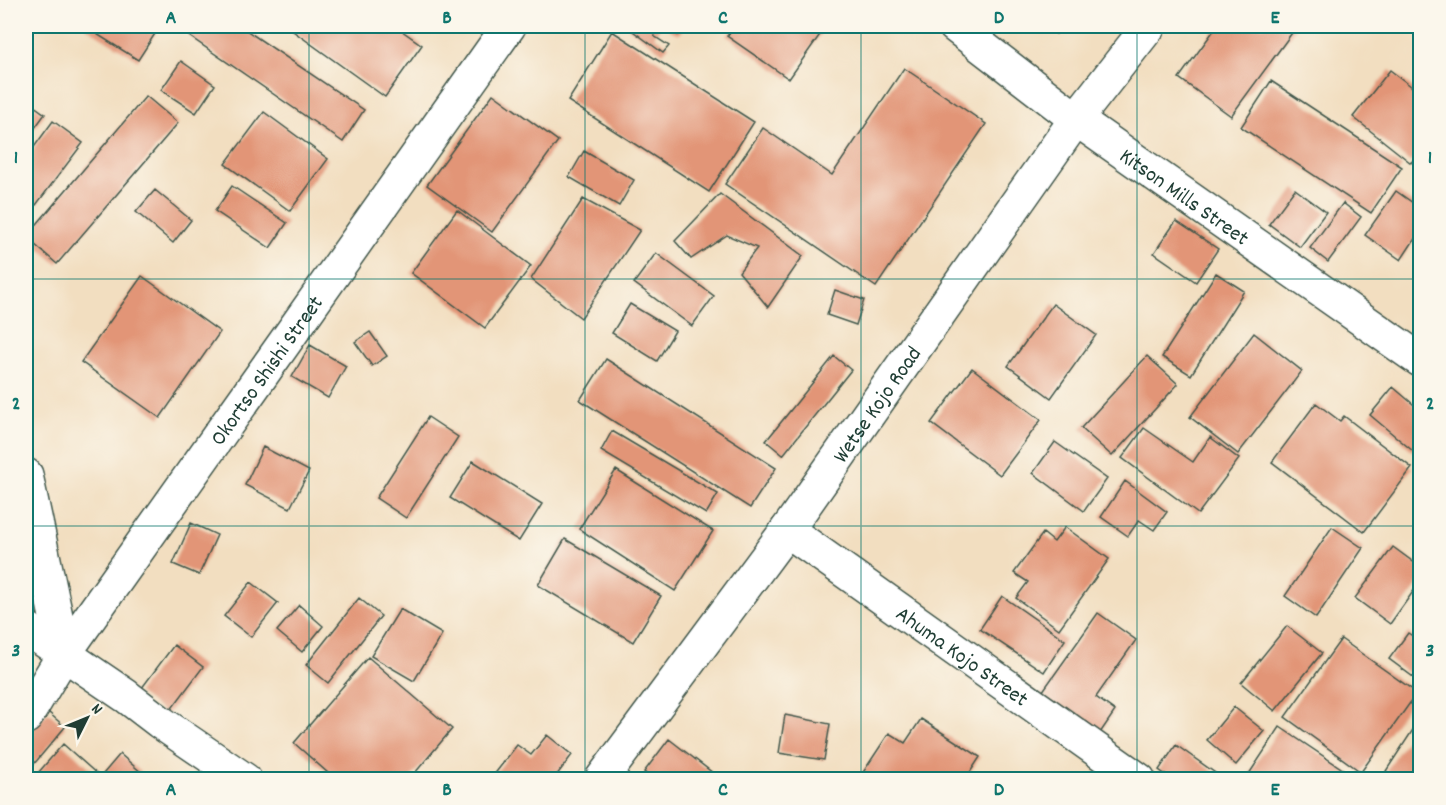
<svg xmlns="http://www.w3.org/2000/svg" width="1446" height="805" viewBox="0 0 1446 805" font-family="Dekko,sans-serif">
<style>
.building{fill:#e29577}
.lines{fill:none;stroke-linecap:round;stroke-linejoin:round}
.minor-casing{stroke:#3f5549;stroke-width:36}
.minor{stroke:#fff;stroke-width:33}
.grid{fill:none;stroke:#0f766e;stroke-width:1.5;stroke-opacity:0.55}
.labels{text-anchor:middle;stroke-width:5;stroke-linejoin:round;paint-order:stroke}
.street-label{font-size:22px;fill:#1f3d34;stroke:#fbf7ec}
.neatline{fill:none;stroke:#0f766e;stroke-width:2}
.grid-label{font-size:20px;text-anchor:middle;font-weight:bold;fill:#0f766e}
</style>
<rect width="100%" height="100%" fill="#fbf7ec"/>
<filter id="ink" filterUnits="userSpaceOnUse"><feTurbulence type="fractalNoise" baseFrequency=".0167" numOctaves="2"/><feDisplacementMap in="SourceGraphic" scale="12" xChannelSelector="R" yChannelSelector="G"/><feConvolveMatrix kernelMatrix="1 2 1 2 8 2 1 2 1" color-interpolation-filters="sRGB"/></filter>
<filter id="wash" filterUnits="userSpaceOnUse"><feTurbulence type="fractalNoise" baseFrequency=".008" numOctaves="4" result="noise"/><feDisplacementMap in="SourceGraphic" scale="24" xChannelSelector="R" yChannelSelector="G"/><feGaussianBlur stdDeviation="1.35" result="paint"/><feColorMatrix in="noise" values="0 0 0 0 0 0 0 0 0 0 0 0 0 0 0 0 0 1.4 0 .05"/><feComposite in="paint" operator="in"/></filter>
<g filter="url(#wash)">
<rect width="100%" height="100%" fill="#f2dec0"/>
<g id="blocks">
<path class="building" d="M 84,26 L 160,26 L 138,60 Z
M 196,26 L 240,26 L 364,110 L 343,142 L 189,36 Z
M 286,26 L 395,26 L 422,45 L 385,97 Z
M 626,26 L 661,26 L 654,36 L 669,46 L 663,53 Z
M 665,26 L 685,26 L 678,35 Z
M 735,26 L 826,26 L 789,79 L 727,36 Z
M 1047,26 L 1065,26 L 1056,34 Z
M 1217,26 L 1297,26 L 1231,116 L 1179,78 Z
M 612,31 L 754,122 L 709,192 L 568,101 Z
M 181,61 L 215,85 L 196,113 L 161,90 Z
M 904,68 L 986,124 L 876,287 L 725,184 L 763,128 L 832,175 Z
M 1390,70 L 1420,93 L 1420,150 L 1411,163 L 1353,117 Z
M 1271,81 L 1402,167 L 1371,213 L 1241,127 Z
M 493,94 L 558,141 L 492,232 L 427,185 Z
M 146,96 L 178,123 L 57,264 L 26,237 Z
M 26,100 L 45,114 L 26,140 Z
M 264,112 L 328,159 L 290,211 L 225,164 Z
M 53,121 L 83,143 L 36,205 L 26,198 L 26,158 Z
M 584,151 L 634,180 L 619,206 L 569,177 Z
M 232,186 L 287,223 L 270,248 L 215,211 Z
M 1295,189 L 1326,212 L 1300,247 L 1269,224 Z
M 155,190 L 191,220 L 173,243 L 136,212 Z
M 1396,191 L 1420,208 L 1420,231 L 1401,260 L 1365,235 Z
M 720,194 L 803,256 L 768,307 L 739,272 L 757,248 L 727,235 L 691,259 L 675,241 Z
M 583,199 L 640,230 L 581,318 L 531,279 Z
M 1343,203 L 1361,217 L 1328,262 L 1310,248 Z
M 457,210 L 531,266 L 485,328 L 411,273 Z
M 1176,221 L 1218,249 L 1196,282 L 1154,253 Z
M 656,253 L 714,296 L 692,326 L 634,283 Z
M 1216,273 L 1244,291 L 1191,375 L 1162,357 Z
M 142,276 L 220,332 L 160,418 L 81,362 Z
M 835,290 L 864,300 L 856,325 L 827,315 Z
M 630,304 L 675,331 L 657,361 L 612,333 Z
M 1053,304 L 1096,335 L 1051,398 L 1008,366 Z
M 370,332 L 387,356 L 372,366 L 355,342 Z
M 1254,333 L 1302,371 L 1238,454 L 1190,417 Z
M 310,345 L 346,366 L 328,398 L 292,377 Z
M 834,356 L 851,370 L 783,455 L 766,441 Z
M 1147,356 L 1178,384 L 1112,456 L 1081,428 Z
M 606,359 L 776,468 L 750,508 L 580,400 Z
M 972,368 L 1041,420 L 1000,475 L 931,423 Z
M 1393,387 L 1420,410 L 1420,457 L 1370,415 Z
M 1316,403 L 1340,421 L 1344,416 L 1412,468 L 1364,532 L 1272,462 Z
M 428,417 L 458,437 L 406,518 L 376,498 Z
M 1144,428 L 1193,462 L 1210,437 L 1239,459 L 1198,514 L 1122,458 Z
M 612,431 L 718,494 L 706,514 L 601,451 Z
M 1055,442 L 1107,479 L 1084,511 L 1033,473 Z
M 263,447 L 309,471 L 290,508 L 245,485 Z
M 473,461 L 542,504 L 519,541 L 450,498 Z
M 616,470 L 713,531 L 675,591 L 579,529 Z
M 1125,481 L 1167,512 L 1154,530 L 1139,520 L 1128,536 L 1101,517 Z
M 191,523 L 217,535 L 199,575 L 173,564 Z
M 1065,527 L 1109,559 L 1059,629 L 1016,598 L 1028,582 L 1014,573 L 1043,533 L 1054,542 Z
M 1332,527 L 1363,548 L 1316,618 L 1285,596 Z
M 565,539 L 661,596 L 633,642 L 538,585 Z
M 1393,547 L 1420,567 L 1420,582 L 1390,624 L 1355,598 Z
M 251,582 L 278,603 L 251,637 L 224,616 Z
M 1002,596 L 1065,640 L 1044,672 L 980,629 Z
M 359,598 L 381,616 L 328,683 L 306,665 Z
M 299,605 L 323,626 L 302,652 L 277,631 Z
M 400,609 L 442,634 L 414,681 L 371,656 Z
M 1098,613 L 1136,640 L 1096,697 L 1115,711 L 1098,736 L 1040,695 Z
M 1287,626 L 1322,653 L 1275,711 L 1241,683 Z
M 1408,633 L 1420,641 L 1420,682 L 1389,659 Z
M 1341,639 L 1417,693 L 1361,772 L 1285,717 Z
M 174,645 L 203,667 L 167,715 L 138,693 Z
M 368,657 L 452,729 L 409,780 L 336,780 L 294,743 Z
M 1234,707 L 1264,731 L 1236,765 L 1207,740 Z
M 48,712 L 65,727 L 34,764 L 26,756 L 26,737 Z
M 785,715 L 830,724 L 824,760 L 779,753 Z
M 921,719 L 980,757 L 965,780 L 858,780 L 889,733 L 905,743 Z
M 1420,719 L 1420,780 L 1398,780 L 1386,771 Z
M 1280,727 L 1353,776 L 1351,780 L 1245,780 Z
M 547,735 L 572,755 L 553,780 L 490,780 L 517,745 L 531,755 Z
M 669,739 L 718,777 L 716,780 L 654,780 L 644,772 Z
M 63,744 L 98,775 L 94,780 L 32,780 Z
M 1176,745 L 1225,780 L 1173,780 L 1159,770 Z
M 120,754 L 150,780 L 98,780 Z"/>
</g>
</g>
<g filter="url(#ink)">
<use href="#blocks" fill-opacity="0" stroke="#3f5549" stroke-width="1.5"/>
<g class="lines">
<defs>
<g id="minor">
<path id="s1" d="M 955,26 L 1076,119 L 1420,360"/>
<path d="M 26,475 L 64,654"/>
<path id="s2" d="M 787,530 L 1139,780"/>
<path d="M 26,628 L 126,696 L 160,722 L 245,780"/>
<path id="s3" d="M 26,717 L 64,654 L 509,26"/>
<path id="s4" d="M 601,780 L 787,530 L 1076,119 L 1149,26"/>
</g>
</defs>
<use href="#minor" class="minor-casing"/>
<use href="#minor" class="minor"/>
</g>
</g>
<path class="grid" d="M 309,26 L 309,780M 585,26 L 585,780M 861,26 L 861,780M 1137,26 L 1137,780M 26,279 L 1420,279M 26,526 L 1420,526"/>
<g class="labels">
<g class="street-label">
<text dy="8" stroke="none"><textPath href="#s1" startOffset="286">Kitson Mills Street</textPath></text>
<text dy="8" stroke="none"><textPath href="#s3" startOffset="422">Okortso Shishi Street</textPath></text>
<text dy="8" stroke="none"><textPath href="#s4" startOffset="466">Wetse Kojo Road</textPath></text>
<text dy="8" stroke="none"><textPath href="#s2" startOffset="216">Ahuma Kojo Street</textPath></text>
</g>
</g>
<rect width="1446" height="805" fill="none" stroke="#fbf7ec" stroke-width="66"/>
<g transform="translate(87 718) rotate(47)" stroke="#fbf7ec" stroke-width="4.5" paint-order="stroke">
<path d="M0-4.5L10 22L0 15L-10 22Z" fill="#1f3d34"/>
<text y="-9" font-size="16" font-weight="bold" text-anchor="middle" fill="#1f3d34">N</text>
</g>
<rect x="33" y="33" width="1380" height="739" class="neatline"/>
<g class="grid-label">
<text x="171" y="23">A</text>
<text x="447" y="23">B</text>
<text x="723" y="23">C</text>
<text x="999" y="23">D</text>
<text x="1275" y="23">E</text>
<text x="16" y="163">1</text>
<text x="1430" y="163">1</text>
<text x="16" y="409">2</text>
<text x="1430" y="409">2</text>
<text x="16" y="656">3</text>
<text x="1430" y="656">3</text>
<text x="171" y="795">A</text>
<text x="447" y="795">B</text>
<text x="723" y="795">C</text>
<text x="999" y="795">D</text>
<text x="1275" y="795">E</text>
</g>
</svg>
